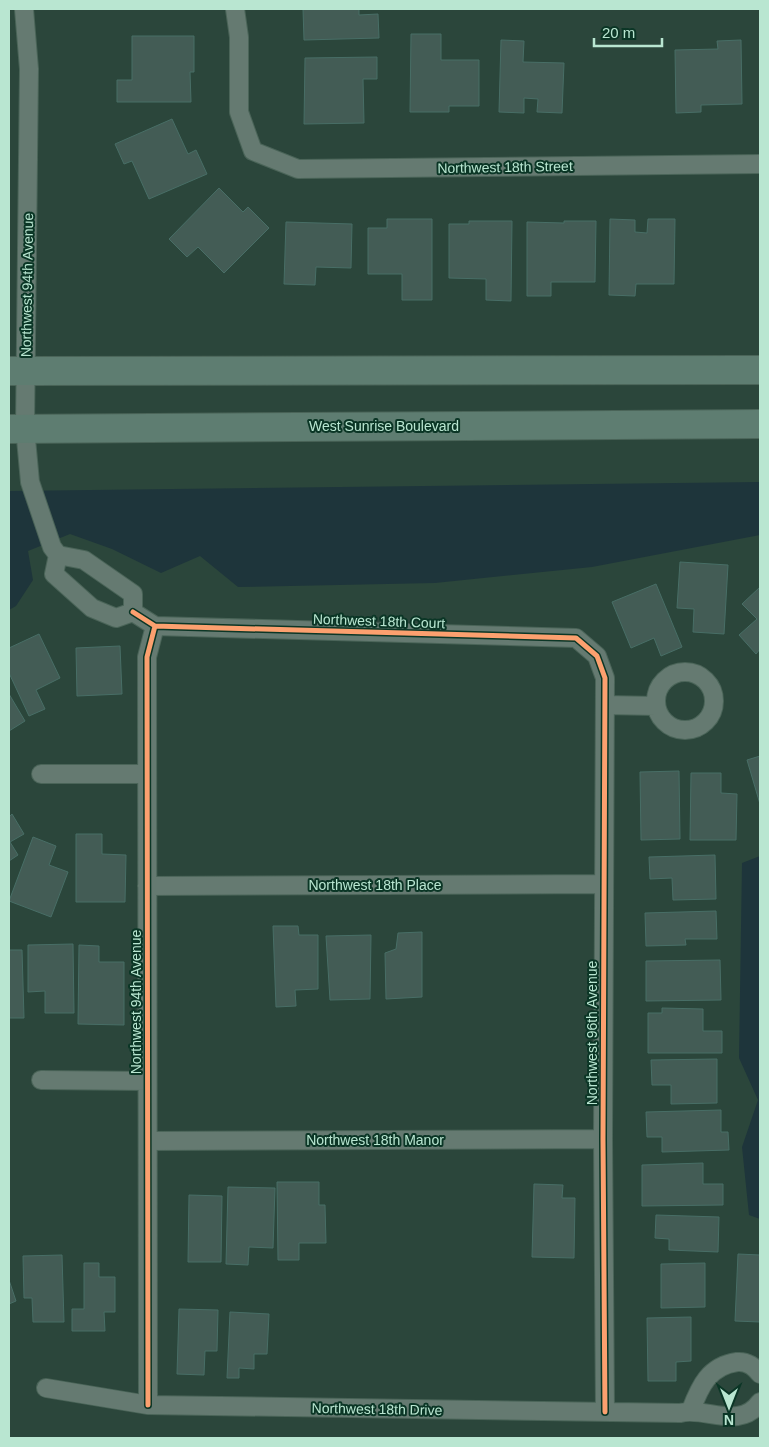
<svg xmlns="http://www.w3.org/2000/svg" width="769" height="1447" viewBox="0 0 769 1447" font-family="Arial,sans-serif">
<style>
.water{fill:#1e353b}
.building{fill:#435c55;stroke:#486e66}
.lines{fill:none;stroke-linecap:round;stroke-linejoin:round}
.street-casing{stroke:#4a6458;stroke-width:20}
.highway-casing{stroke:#4a6458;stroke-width:30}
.street{stroke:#657a71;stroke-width:18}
.highway{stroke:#5e7d71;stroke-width:28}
.cycleway-casing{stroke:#0b3626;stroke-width:8}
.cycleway{stroke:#fca06f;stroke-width:5}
.labels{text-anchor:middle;stroke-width:4;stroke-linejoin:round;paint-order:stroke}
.street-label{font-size:14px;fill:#b9e6d1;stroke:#0b3626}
</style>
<rect width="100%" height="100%" fill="#2b463b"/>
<path class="water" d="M 760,482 L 760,535 L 592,567 L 435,583 L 238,587 L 200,556 L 161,573 L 112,549 L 70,534 L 28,551 L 33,580 L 16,606 L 9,610 L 9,491 Z
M 760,856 L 760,1219 L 749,1215 L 742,1147 L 758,1100 L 739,1058 L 742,863 Z"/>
<path class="building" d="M 303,9 L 359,9 L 359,15 L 378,14 L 379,38 L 304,40 Z
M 411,34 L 441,34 L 441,60 L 479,60 L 479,106 L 449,106 L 449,112 L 410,112 Z
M 132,36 L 194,36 L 194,72 L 190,72 L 191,102 L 117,102 L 117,80 L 132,80 Z
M 501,40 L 524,41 L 523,62 L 564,63 L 562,113 L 537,112 L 538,99 L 524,98 L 524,113 L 499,112 Z
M 741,40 L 742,104 L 701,105 L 701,112 L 676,113 L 675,50 L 718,49 L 717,41 Z
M 377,57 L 377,79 L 363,79 L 364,123 L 304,124 L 305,58 Z
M 172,119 L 188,154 L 196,150 L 207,174 L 149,199 L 132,161 L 124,164 L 115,144 Z
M 219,188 L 243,212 L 248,207 L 269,228 L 224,273 L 198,247 L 187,257 L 169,239 Z
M 387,219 L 432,219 L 432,300 L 402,300 L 402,274 L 368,274 L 368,228 L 387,228 Z
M 610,219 L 635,220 L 635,232 L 647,233 L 648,219 L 675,219 L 674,284 L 636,284 L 635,296 L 609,295 Z
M 469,221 L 512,221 L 511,301 L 486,300 L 486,279 L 449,278 L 449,224 L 469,224 Z
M 564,221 L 596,221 L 595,282 L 551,282 L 551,296 L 527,296 L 527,222 L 564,223 Z
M 286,222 L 352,224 L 351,268 L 316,267 L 315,285 L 284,284 Z
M 680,562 L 728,565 L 724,634 L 693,632 L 694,609 L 677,608 Z
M 656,584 L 682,647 L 661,656 L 654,638 L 631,648 L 612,602 Z
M 760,587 L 760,649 L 756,654 L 739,635 L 757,619 L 742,604 Z
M 39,634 L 60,678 L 36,690 L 45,709 L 29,716 L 9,673 L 9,648 Z
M 120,646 L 122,694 L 77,696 L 76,648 Z
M 9,694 L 25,721 L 9,731 Z
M 760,756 L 760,804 L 747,760 Z
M 679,771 L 680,839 L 641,840 L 640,772 Z
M 691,773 L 721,773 L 721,793 L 737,794 L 736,840 L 690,840 Z
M 12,814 L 24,834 L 10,842 L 18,855 L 9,861 L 9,817 Z
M 76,834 L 102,834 L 102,854 L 126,855 L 125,902 L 76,902 Z
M 33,837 L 56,846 L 49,865 L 68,872 L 51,917 L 9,901 Z
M 715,855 L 716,899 L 673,900 L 672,878 L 650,879 L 649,857 Z
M 716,911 L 717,939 L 685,939 L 686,945 L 646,946 L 645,913 Z
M 273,926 L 298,926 L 299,935 L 318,935 L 318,989 L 295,990 L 296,1006 L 276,1007 Z
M 422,932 L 422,997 L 386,999 L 385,953 L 396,949 L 398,933 Z
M 371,935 L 370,999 L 330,1000 L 326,936 Z
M 73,944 L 74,1013 L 45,1013 L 45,991 L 28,992 L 28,945 Z
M 79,945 L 99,946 L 99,962 L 124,962 L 124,1025 L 78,1024 Z
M 9,950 L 22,950 L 24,1018 L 9,1018 Z
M 720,960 L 721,1000 L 646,1001 L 646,961 Z
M 662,1008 L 703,1009 L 703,1031 L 722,1031 L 722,1053 L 648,1053 L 648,1013 L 662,1013 Z
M 717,1059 L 717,1103 L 671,1104 L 671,1085 L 652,1085 L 651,1060 Z
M 721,1110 L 721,1132 L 728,1132 L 729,1150 L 662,1152 L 662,1137 L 647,1137 L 646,1112 Z
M 703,1163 L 703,1184 L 723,1184 L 723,1205 L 642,1206 L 642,1165 Z
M 277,1182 L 319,1182 L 319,1205 L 325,1205 L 326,1243 L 299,1243 L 299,1260 L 278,1260 Z
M 534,1184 L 563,1185 L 562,1198 L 575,1198 L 574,1258 L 532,1257 Z
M 228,1187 L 275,1188 L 273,1248 L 249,1247 L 248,1265 L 226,1264 Z
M 189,1195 L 222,1196 L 221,1262 L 188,1262 Z
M 656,1215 L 719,1217 L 718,1252 L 669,1250 L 669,1239 L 655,1238 Z
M 738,1254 L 760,1255 L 760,1322 L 735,1321 Z
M 62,1255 L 64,1322 L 33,1322 L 32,1298 L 24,1298 L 23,1256 Z
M 84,1263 L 99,1263 L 99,1277 L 115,1277 L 115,1312 L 104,1312 L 105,1331 L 72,1331 L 72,1309 L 84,1309 Z
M 705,1263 L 705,1307 L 661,1308 L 661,1264 Z
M 9,1280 L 16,1301 L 9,1304 Z
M 179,1309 L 218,1310 L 217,1351 L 205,1351 L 204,1375 L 177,1374 Z
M 230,1312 L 269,1314 L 267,1354 L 254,1354 L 254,1369 L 239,1368 L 239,1378 L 227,1378 Z
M 691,1317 L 691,1361 L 676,1362 L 676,1381 L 648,1381 L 647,1318 Z"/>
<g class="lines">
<defs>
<path id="street" d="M 24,9 L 29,69 L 25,428 L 30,482 L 52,547 L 58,555 L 84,560 L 133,594 L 133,612
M 235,9 L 239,37 L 239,112 L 253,151 L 298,169 L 760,164
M 58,555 L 54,574 L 92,608 L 116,618 L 133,612
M 133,612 L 155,626 L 147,657 L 148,1405
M 155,626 L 576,638 L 597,656 L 605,678 L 603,1139 L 605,1412
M656 701a29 29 0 1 1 58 0a29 29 0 1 1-58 0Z
M 605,705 L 656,706
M 41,774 L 147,774
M 147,886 L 604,884
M 41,1080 L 147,1081
M 148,1141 L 603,1139
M 46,1388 L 148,1405 L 680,1413 C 705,1406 740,1431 760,1402
M 691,1410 C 700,1386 709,1366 737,1362 C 747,1361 755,1367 760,1374"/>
<path id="highway" d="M 9,371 L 760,370
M 9,429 L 760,424"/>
</defs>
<use href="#street" class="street-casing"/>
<use href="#highway" class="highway-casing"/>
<use href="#street" class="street"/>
<use href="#highway" class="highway"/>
<defs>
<path id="cycleway" d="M 133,612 L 155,626 L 147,657 L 148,1405
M 155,626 L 576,638 L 597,656 L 605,678 L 603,1139 L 605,1412"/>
</defs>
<use href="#cycleway" class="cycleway-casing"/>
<use href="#cycleway" class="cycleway"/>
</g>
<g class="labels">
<g class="street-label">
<text transform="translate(505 167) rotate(-1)" y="5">Northwest 18th Street</text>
<text transform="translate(27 285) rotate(-89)" y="5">Northwest 94th Avenue</text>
<text x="384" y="431">West Sunrise Boulevard</text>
<text transform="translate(379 621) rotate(2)" y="5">Northwest 18th Court</text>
<text x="375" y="890">Northwest 18th Place</text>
<text transform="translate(136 1002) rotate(-90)" y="5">Northwest 94th Avenue</text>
<text transform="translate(592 1033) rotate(-90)" y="5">Northwest 96th Avenue</text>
<text x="375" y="1145">Northwest 18th Manor</text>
<text transform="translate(377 1409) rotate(1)" y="5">Northwest 18th Drive</text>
</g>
</g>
<rect width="769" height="1447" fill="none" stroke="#b9e6d1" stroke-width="20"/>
<g transform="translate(729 1407) rotate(180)" stroke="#0b3626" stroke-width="4" paint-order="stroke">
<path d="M0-4L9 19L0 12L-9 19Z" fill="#b9e6d1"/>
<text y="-8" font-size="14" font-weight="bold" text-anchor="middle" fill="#b9e6d1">N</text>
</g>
<path d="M594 38v8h68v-8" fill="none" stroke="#b9e6d1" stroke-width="2.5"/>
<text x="602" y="38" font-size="15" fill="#b9e6d1" stroke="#0b3626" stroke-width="4" paint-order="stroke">20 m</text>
</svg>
